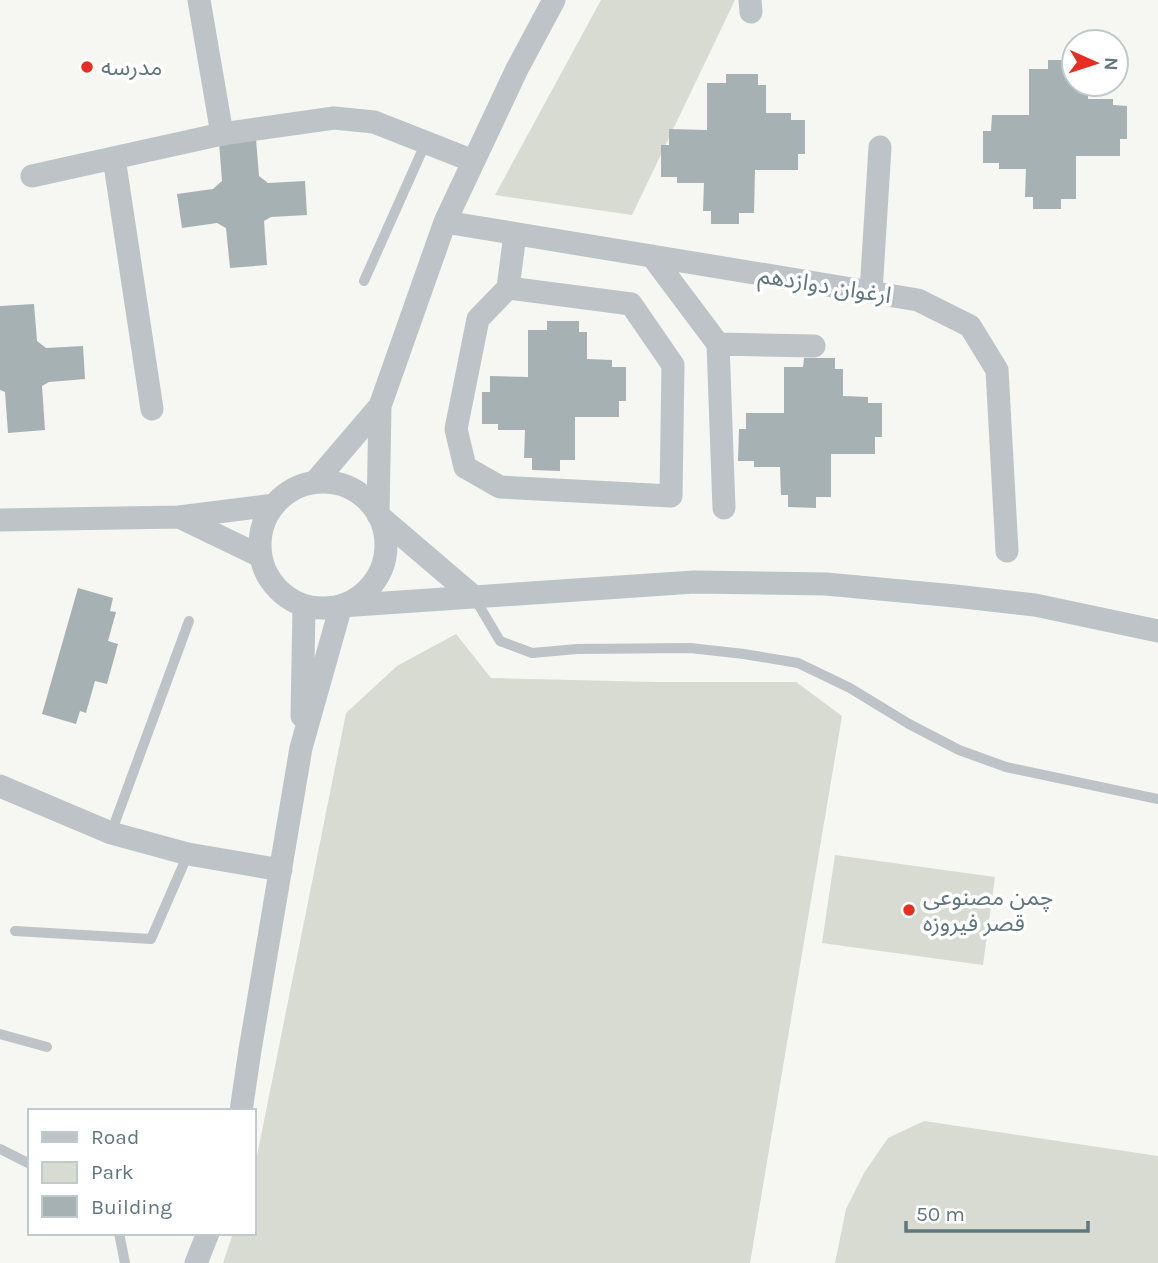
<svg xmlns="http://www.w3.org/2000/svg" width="1158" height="1263" viewBox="0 0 1158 1263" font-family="Karla,'Noto Sans Arabic',sans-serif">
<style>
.green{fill:#d7dbd2}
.building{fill:#a6b1b4}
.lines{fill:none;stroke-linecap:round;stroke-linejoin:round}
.service{stroke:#bdc3c6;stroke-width:10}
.minor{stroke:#bdc3c6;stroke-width:23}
.poi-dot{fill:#e62f23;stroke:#fff;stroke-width:2.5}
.labels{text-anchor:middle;stroke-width:7;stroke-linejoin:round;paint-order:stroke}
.poi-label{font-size:23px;fill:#61777e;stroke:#fff;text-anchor:start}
.street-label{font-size:23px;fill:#61777e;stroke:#fff}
</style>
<rect width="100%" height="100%" fill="#f6f6f3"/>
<path class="green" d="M 601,0 L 735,0 L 632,215 L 495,195 Z
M 456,634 L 491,678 L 656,682 L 796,682 L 842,716 L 750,1263 L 223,1263 L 233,1233 L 254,1233 L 254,1171 L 346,713 L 397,666 Z
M 835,855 L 995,877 L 983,965 L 822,943 Z
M 924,1121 L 1158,1156 L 1158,1263 L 835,1263 L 846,1209 L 864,1173 L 888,1138 Z"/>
<path class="building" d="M 1048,60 L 1074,60 L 1074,84 L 1088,84 L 1088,99 L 1113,99 L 1113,105 L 1127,106 L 1127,139 L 1120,139 L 1120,156 L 1076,156 L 1076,199 L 1061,199 L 1061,209 L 1033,209 L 1033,197 L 1025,197 L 1026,169 L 999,169 L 999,163 L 983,163 L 983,131 L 991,131 L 992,115 L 1029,115 L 1029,69 L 1048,69 Z
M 726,74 L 758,74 L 758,85 L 766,85 L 766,113 L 791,113 L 791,120 L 805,120 L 805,154 L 798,154 L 798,170 L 755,170 L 754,213 L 739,213 L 739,224 L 711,224 L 711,211 L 703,211 L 704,183 L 677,183 L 677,177 L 661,177 L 661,145 L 669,145 L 669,129 L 707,130 L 707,83 L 726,83 Z
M 256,139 L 259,176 L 268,183 L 305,181 L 307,215 L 271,217 L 264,221 L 267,265 L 230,268 L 226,228 L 217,223 L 182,228 L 177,194 L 213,189 L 222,181 L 219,142 Z
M 34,304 L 37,341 L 46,348 L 83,346 L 85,379 L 49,382 L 42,386 L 45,430 L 8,433 L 5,392 L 0,390 L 0,306 Z
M 547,321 L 579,321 L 579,332 L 587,332 L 587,359 L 612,360 L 612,367 L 626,367 L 626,401 L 619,401 L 619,417 L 575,417 L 575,460 L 560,460 L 560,471 L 532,470 L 532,458 L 524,458 L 525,430 L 498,430 L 498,424 L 482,424 L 482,392 L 490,392 L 490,376 L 528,377 L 528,330 L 547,330 Z
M 804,358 L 835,358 L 835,369 L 843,369 L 843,396 L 868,397 L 868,403 L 882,403 L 882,437 L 875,437 L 875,454 L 831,454 L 831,497 L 816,497 L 816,508 L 788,507 L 788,495 L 781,495 L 780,467 L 754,467 L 754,461 L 738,461 L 739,429 L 746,429 L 746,413 L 784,413 L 784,367 L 803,367 Z
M 78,588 L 113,598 L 110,611 L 116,612 L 108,641 L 118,644 L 107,684 L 95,681 L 86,713 L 80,711 L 76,724 L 42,714 Z"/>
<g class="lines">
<path class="service" d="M 364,281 L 426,142
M 474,597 L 500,641 L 532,653 L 577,649 L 690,648 L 744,654 L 798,663 L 850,688 L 909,724 L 959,750 L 1006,767 L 1158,799
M 111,833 L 189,621
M 15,931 L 151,939 L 188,854
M 0,1034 L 47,1047
M 0,1149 L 30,1164
M 119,1233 L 125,1263"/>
<path class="minor" d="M 199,0 L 222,134
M 750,0 L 751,12
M 114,158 L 152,409
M 32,176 L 222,134 L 334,118 L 374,122 L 473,161
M 445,222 L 918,300 L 970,326 L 997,370 L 1007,551
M 652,256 L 718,344 L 814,346
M 508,288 L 478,319 L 456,429 L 465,467 L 500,487 L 671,496 L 673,365 L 631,304 L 508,288 L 515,234
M 871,292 L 880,147
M 718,344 L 724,508
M260 545a63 63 0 1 1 126 0a63 63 0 1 1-126 0Z
M 315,482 L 380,406
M 179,517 L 260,556
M 0,520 L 179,517 L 274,505
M 474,597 L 378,515 L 380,406 L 445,222 L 517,69 L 554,0
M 302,716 L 304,606
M 0,786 L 111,833 L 188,854 L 281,870
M 241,1111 L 250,1050 L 301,748 L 341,606 L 694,582 L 826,584 L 955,596 L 1035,605 L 1158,631
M 196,1263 L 208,1233"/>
</g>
<g class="poi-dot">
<circle cx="87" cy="67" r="7"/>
<circle cx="909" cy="910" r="7"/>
</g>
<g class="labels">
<g class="poi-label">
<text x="101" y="75">مدرسه</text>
<text x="923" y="905">چمن مصنوعی<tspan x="923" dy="26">قصر فیروزه</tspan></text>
</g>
<g class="street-label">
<text transform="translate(825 285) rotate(9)" y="8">ارغوان دوازدهم</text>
</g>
</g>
<rect x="28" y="1109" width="228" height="126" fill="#ffffff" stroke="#c0c9cb" stroke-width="2"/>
<rect x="42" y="1132" width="35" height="10" fill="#bdc3c6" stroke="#c0c9cb" stroke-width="2"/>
<text x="91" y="1144" font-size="21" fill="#61777e">Road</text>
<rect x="42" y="1162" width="35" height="21" fill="#d7dbd2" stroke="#c0c9cb" stroke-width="2"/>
<text x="91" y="1179" font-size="21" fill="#61777e">Park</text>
<rect x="42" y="1196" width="35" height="21" fill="#a6b1b4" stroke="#c0c9cb" stroke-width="2"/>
<text x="91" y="1214" font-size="21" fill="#61777e">Building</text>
<g transform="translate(1095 63) rotate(93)"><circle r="33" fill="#ffffff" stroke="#c0c9cb" stroke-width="2"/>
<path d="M0-5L12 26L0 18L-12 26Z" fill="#e62f23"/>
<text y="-10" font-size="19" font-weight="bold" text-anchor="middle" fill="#61777e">N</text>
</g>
<path d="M906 1221v10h182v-10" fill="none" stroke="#61777e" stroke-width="3.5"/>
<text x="916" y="1221" font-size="21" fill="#61777e" stroke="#ffffff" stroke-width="5" paint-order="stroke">50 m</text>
</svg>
